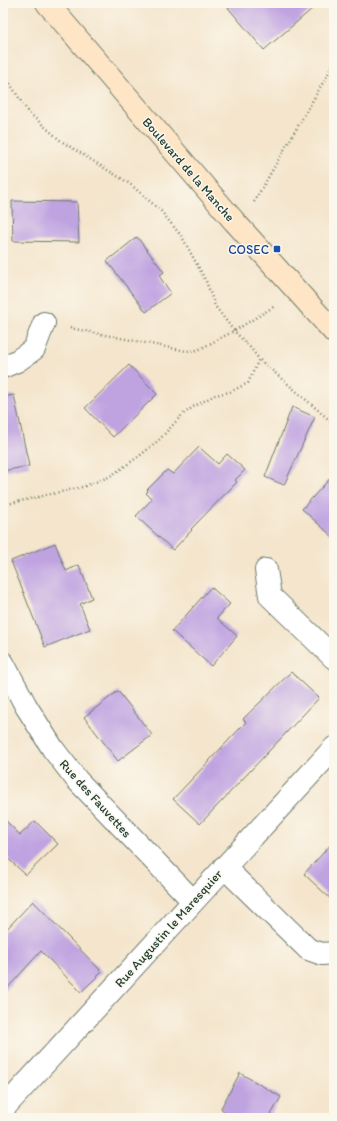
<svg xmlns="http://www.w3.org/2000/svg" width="337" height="1121" viewBox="0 0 337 1121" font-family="Itim,sans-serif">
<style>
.building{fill:#bfa3e1}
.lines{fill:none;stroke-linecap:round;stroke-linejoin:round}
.street-casing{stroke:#6a7869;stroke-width:24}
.secondary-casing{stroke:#6a7869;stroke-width:24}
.path{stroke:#6a7869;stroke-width:2.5;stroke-dasharray:1 3;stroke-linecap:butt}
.street{stroke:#fff;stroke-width:22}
.secondary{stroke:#fde5c5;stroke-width:22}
.transit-dot{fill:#1a4fb4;stroke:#fbf7ec;stroke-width:1.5}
.labels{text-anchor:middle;stroke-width:3;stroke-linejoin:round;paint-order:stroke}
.street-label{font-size:13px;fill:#1f3d34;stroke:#fbf7ec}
.transit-label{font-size:13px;fill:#164399;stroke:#fbf7ec;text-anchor:end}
</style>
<rect width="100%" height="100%" fill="#fbf7ec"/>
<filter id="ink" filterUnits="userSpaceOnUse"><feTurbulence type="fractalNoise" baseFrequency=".025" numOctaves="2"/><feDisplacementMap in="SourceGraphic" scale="8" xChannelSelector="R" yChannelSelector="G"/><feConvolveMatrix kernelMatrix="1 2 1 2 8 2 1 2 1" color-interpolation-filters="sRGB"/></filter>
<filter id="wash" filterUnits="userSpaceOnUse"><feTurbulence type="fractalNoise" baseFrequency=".012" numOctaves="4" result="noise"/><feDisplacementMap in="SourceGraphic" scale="16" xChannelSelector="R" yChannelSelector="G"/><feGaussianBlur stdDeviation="0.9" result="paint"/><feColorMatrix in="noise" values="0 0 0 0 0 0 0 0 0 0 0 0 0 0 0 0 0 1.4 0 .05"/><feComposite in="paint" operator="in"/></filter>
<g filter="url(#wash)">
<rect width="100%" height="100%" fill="#f4e5cc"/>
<g id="blocks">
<path class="building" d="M 224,3 L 319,3 L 264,50 Z
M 12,201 L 77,202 L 79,242 L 13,241 Z
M 137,237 L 164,272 L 159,276 L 171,293 L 146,312 L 107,261 Z
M 129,365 L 157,394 L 113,437 L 85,408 Z
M 14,395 L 29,466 L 3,471 L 3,397 Z
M 292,407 L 315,417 L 284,485 L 265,477 Z
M 199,447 L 218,464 L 227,454 L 245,470 L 235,480 L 237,482 L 191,529 L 192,530 L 173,550 L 136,516 L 152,499 L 146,493 L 148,491 L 147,490 L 167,470 L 173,474 Z
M 334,474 L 334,538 L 302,509 Z
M 55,543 L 66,571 L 79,565 L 92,598 L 80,604 L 90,629 L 45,647 L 11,561 Z
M 211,587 L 230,604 L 217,618 L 237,636 L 211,666 L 172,631 Z
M 291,672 L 319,698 L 200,824 L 173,799 L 246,722 L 243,719 Z
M 118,691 L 152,735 L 118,761 L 84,717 Z
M 3,818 L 20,835 L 35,821 L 58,844 L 26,875 L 3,854 Z
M 334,841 L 334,902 L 304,874 Z
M 33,901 L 102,972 L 81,992 L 41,951 L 3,993 L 3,933 Z
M 240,1073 L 281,1097 L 269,1118 L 230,1118 L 221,1108 Z"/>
</g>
</g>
<g filter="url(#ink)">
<use href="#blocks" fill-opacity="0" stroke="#6a7869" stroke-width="1"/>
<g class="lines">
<defs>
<path id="street" d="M 3,367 L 17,361 L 34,349 L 44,323
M 266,570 L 270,596 L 334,658
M 3,663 L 26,706 L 53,749 L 77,780 L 193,901
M 224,867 L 308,949 L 322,954 L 334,953
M 3,1109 L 334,748"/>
<path id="secondary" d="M 47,3 L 234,221 L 334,332"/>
</defs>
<use href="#street" class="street-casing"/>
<use href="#secondary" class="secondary-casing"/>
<path class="path" d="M 3,69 L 9,82 L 28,112 L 61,141 L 130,184 L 161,211 L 182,237 L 206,281 L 215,306 L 234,331 L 249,346 L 259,359
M 254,202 L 328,74 L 334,60
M 70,328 L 186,351 L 198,350 L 234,331 L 275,306
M 3,505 L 82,487 L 109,477 L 138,457 L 158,441 L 182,415 L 193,407 L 215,395 L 230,392 L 248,383 L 259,359 L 334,424"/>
<use href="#street" class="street"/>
<use href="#secondary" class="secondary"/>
</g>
</g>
<rect class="transit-dot" x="273" y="245" width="8" height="8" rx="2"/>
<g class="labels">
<g class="street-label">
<text transform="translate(189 169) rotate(49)" y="5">Boulevard de la Manche</text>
<text transform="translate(96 798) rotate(48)" y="5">Rue des Fauvettes</text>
<text transform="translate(168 928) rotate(-48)" y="5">Rue Augustin le Maresquier</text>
</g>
<g class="transit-label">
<text x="269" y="254">COSEC</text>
</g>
</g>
<rect width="337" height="1121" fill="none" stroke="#fbf7ec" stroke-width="16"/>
</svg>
